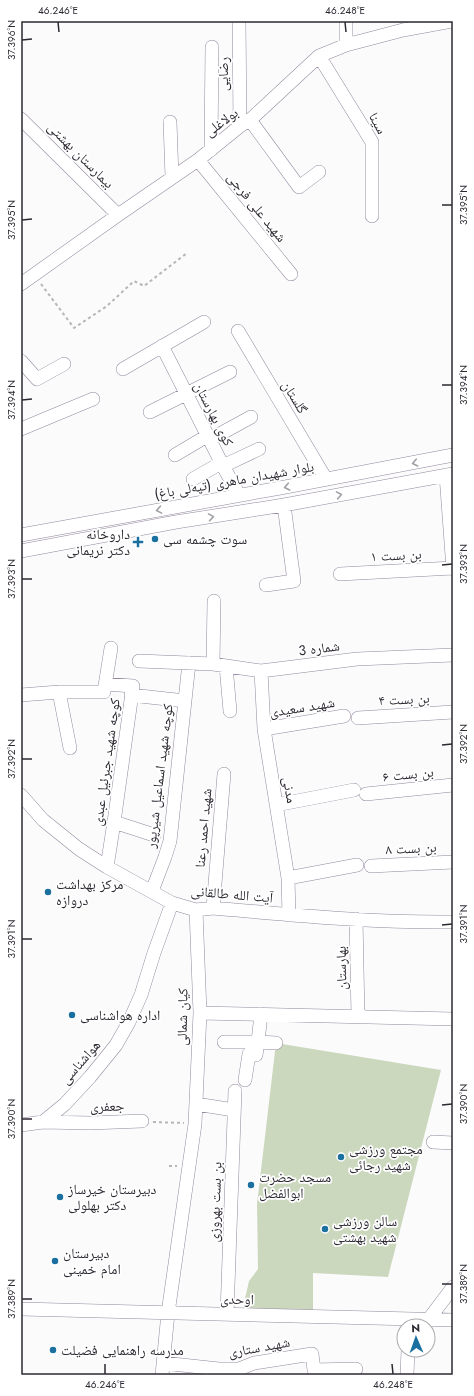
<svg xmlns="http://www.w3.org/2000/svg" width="474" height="1396" viewBox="0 0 474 1396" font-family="Jost,'Noto Naskh Arabic',sans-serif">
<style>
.green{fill:#cbd8be}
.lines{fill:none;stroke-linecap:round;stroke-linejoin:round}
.minor-casing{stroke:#93889f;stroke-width:14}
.path{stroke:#b6b5b8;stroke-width:2;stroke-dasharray:3 3;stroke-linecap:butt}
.minor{stroke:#fff;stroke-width:13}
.oneway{stroke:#a09fa3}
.ticks{fill:none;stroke:#2d2932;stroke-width:1.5}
.poi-dot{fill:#1b70a0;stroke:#fff;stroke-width:1.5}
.labels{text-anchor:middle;stroke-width:3.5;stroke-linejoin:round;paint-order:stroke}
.street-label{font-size:14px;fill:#2d2932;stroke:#fff}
.poi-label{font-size:14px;fill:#2d2932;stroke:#fff;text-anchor:start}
.neatline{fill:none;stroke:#2d2932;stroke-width:1.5}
.ticks-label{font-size:10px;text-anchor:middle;fill:#2d2932}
</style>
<rect width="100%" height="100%" fill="#fbfbfb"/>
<path class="green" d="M 276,1043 L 441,1070 L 388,1277 L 313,1273 L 313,1313 L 242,1312 L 249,1281 L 258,1269 L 257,1204 Z"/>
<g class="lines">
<defs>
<path id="minor" d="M 239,21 L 240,126
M 346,21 L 346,45
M 319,56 L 372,142 L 372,216
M 21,119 L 118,215
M 250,120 L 299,187 L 319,172
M 170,122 L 172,177
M 211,150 L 212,47
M 198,160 L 291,274
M 21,284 L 118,215 L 198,160 L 240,126 L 250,120 L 319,56 L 346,45 L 403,30 L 452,21
M 238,331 L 326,479
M 162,346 L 223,466 L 239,495
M 21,361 L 37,379 L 64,364
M 123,369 L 204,322
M 150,412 L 230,372
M 21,429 L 93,399
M 209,440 L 251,417
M 175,455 L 207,436
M 223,466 L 259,449
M 446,475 L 453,569
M 193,479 L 221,463
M 21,535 L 280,488 L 453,455
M 21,551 L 176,522 L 284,505 L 453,474
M 340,574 L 453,568
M 266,585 L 294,581 L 284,505
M 139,661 L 213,664 L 261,671 L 357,659 L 453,655
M 213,664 L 214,601
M 226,666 L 230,711
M 261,671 L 264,729 L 288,878 L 289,915
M 105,684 L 133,686 L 114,822 L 107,867
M 59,692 L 70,748
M 21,695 L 59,692 L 104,692 L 111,648
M 131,695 L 185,701
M 358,718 L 453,712
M 264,729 L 344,716
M 366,794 L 453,785
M 21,795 L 43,820 L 79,849 L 107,867 L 172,903 L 196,910 L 213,908 C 293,915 373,923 453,922
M 276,805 L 354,790
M 114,822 L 154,835
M 371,866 L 453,862
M 288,878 L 357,865
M 152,891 L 165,857 L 170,841 L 189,663
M 213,908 L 224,774
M 356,919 L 358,1016
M 200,1013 L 453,1019
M 261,1014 L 258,1042 L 276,1043
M 224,1042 L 258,1042 L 256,1055 L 249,1054 L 245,1080
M 196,1104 L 234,1110
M 43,1122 L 65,1104 L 90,1077 L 116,1045 L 129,1022 L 141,995 L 154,953 L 172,903
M 21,1125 L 43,1122 L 90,1123 L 142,1121
M 433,1142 L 453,1143
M 21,1309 L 453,1320
M 227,1314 L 235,1091
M 429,1319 L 453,1287
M 163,1363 L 219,1369 L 239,1369 L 254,1363 L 312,1354 L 314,1370 L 356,1369
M 162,1375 L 168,1313 L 195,1124 L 200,1013 L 196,910
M 407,1375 L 408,1350"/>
</defs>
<use href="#minor" class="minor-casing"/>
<path class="path" d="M 41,284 L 74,328 L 107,306 L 134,281 L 144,286 L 187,253
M 153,1122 L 184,1123
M 169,1166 L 177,1166"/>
<use href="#minor" class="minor"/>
</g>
<defs><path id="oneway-chevron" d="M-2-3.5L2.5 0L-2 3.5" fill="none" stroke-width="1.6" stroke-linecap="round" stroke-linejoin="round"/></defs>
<g class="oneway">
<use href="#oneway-chevron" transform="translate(415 463) rotate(168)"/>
<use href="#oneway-chevron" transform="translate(287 487) rotate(169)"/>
<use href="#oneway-chevron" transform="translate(339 495) rotate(-10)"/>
<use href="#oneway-chevron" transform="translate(159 510) rotate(170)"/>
<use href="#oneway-chevron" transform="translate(211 517) rotate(-9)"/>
</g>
<path class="ticks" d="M 58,22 L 59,32M 345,22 L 346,32M 22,40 L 32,39M 442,205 L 452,205M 22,220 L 32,219M 442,385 L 452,385M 22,400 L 32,399M 442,565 L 452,564M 22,579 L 32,579M 442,745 L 452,744M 22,759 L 32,759M 442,925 L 452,924M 22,939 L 32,939M 442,1105 L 452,1104M 22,1119 L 32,1119M 442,1284 L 452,1284M 22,1299 L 32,1299M 105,1364 L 105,1374M 392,1364 L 393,1374"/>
<g class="poi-dot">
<circle cx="155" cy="539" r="4"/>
<path d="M136 536h4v4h4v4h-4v4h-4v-4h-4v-4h4z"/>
<circle cx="48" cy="892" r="4"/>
<circle cx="72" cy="1015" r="4"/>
<circle cx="341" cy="1157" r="4"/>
<circle cx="251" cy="1185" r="4"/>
<circle cx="60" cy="1197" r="4"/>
<circle cx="325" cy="1229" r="4"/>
<circle cx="55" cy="1261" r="4"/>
<circle cx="53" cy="1350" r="4"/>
</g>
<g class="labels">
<g class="street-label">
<text transform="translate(223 74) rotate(-90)" y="5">رضایی</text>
<text transform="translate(221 122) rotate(-37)" y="5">بولاغلی</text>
<text transform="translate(378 123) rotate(62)" y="5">سینا</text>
<text transform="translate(81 155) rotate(45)" y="5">بیمارستان بهشتی</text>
<text transform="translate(257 207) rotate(51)" y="5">شهید علی فرجی</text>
<text transform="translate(295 397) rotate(59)" y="5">گلستان</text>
<text transform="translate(214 414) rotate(63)" y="5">کوی بهارستان</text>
<text transform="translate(234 480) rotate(-10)" y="5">بلوار شهیدان ماهری (تپه‌لی باغ)</text>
<text transform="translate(396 555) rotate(-3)" y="5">بن بست ۱</text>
<text transform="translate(319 648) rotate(-7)" y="5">شماره 3</text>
<text transform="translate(404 699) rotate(-3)" y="5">بن بست ۴</text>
<text transform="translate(302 707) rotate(-9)" y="5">شهید سعیدی</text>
<text transform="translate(106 762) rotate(-82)" y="5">کوچه شهید جبرئیل عبدی</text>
<text transform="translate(408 774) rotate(-6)" y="5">بن بست ۶</text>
<text transform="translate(159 776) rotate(-83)" y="5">کوچه شهید اسماعیل شیرپور</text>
<text transform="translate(290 790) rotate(81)" y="5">مدنی</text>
<text transform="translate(203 828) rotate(-85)" y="5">شهید احمد رعنا</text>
<text transform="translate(411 848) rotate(-3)" y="5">بن بست ۸</text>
<text transform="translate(232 894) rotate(5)" y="5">آیت الله طالقانی</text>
<text transform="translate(341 968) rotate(-91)" y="5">بهارستان</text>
<text transform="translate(182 1017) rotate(-89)" y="5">کیان شمالی</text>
<text transform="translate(80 1062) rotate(-49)" y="5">هواشناسی</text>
<text transform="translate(107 1106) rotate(-2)" y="5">جعفری</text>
<text transform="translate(215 1202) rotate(-88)" y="5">بن بست بهروزی</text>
<text transform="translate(237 1299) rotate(1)" y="5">اوحدی</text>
<text transform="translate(259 1347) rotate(-10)" y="5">شهید ستاری</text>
</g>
<g class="poi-label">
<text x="130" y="539" text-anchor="end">داروخانه<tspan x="130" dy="16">دكتر نریمانی</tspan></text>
<text x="163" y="544">سوت چشمه سی</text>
<text x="56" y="889">مرکز بهداشت<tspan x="56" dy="16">دروازه</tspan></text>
<text x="80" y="1020">اداره هواشناسی</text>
<text x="349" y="1154">مجتمع ورزشی<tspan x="349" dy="16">شهید رجائی</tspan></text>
<text x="259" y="1182">مسجد حضرت<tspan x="259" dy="16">ابوالفضل</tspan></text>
<text x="68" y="1194">دبیرستان خیرساز<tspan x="68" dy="16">دکتر بهلولی</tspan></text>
<text x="333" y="1226">سالن ورزشی<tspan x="333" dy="16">شهید بهشتی</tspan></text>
<text x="63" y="1258">دبیرستان<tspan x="63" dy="16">امام خمینی</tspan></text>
<text x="61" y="1355">مدرسه راهنمایی فضیلت</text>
</g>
</g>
<rect width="474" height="1396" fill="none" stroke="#ffffff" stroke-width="44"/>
<g transform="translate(416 1338) rotate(358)"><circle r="19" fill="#ffffff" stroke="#aba9ad"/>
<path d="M0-3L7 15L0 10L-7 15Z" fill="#1b70a0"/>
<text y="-6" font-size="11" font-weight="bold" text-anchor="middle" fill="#2d2932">N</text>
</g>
<rect x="22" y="22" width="430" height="1352" class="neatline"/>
<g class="ticks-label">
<text x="58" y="14">46.246°E</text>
<text x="345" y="14">46.248°E</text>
<text transform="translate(11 40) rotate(-90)" y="4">37.396°N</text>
<text transform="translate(463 205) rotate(-90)" y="4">37.395°N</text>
<text transform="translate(11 220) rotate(-90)" y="4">37.395°N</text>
<text transform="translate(463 385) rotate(-90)" y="4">37.394°N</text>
<text transform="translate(11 400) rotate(-90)" y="4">37.394°N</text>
<text transform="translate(463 564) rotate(-90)" y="4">37.393°N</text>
<text transform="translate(11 579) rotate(-90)" y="4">37.393°N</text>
<text transform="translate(463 744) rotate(-90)" y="4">37.392°N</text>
<text transform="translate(11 759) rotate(-90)" y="4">37.392°N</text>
<text transform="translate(463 924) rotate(-90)" y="4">37.391°N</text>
<text transform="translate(11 939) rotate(-90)" y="4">37.391°N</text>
<text transform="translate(463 1104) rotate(-90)" y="4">37.390°N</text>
<text transform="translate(11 1119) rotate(-90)" y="4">37.390°N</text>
<text transform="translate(463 1284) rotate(-90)" y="4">37.389°N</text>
<text transform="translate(11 1299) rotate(-90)" y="4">37.389°N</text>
<text x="105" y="1388">46.246°E</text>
<text x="393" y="1388">46.248°E</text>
</g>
</svg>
